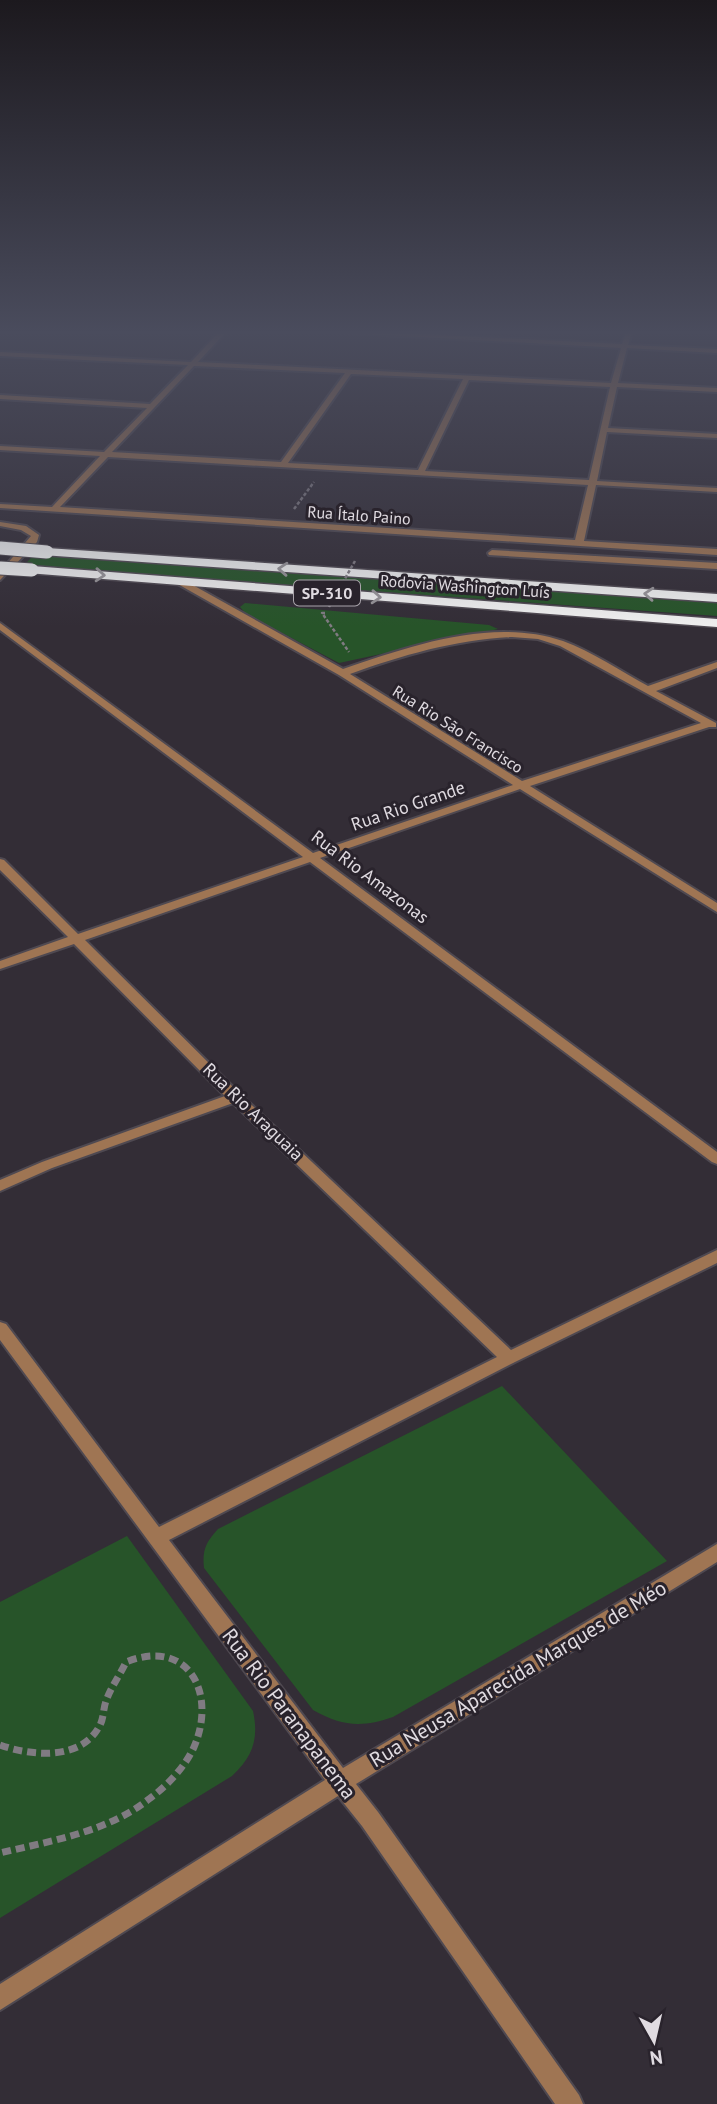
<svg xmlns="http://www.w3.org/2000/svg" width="717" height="2104" viewBox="0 0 717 2104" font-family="'PT Sans',sans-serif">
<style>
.green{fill:#275429}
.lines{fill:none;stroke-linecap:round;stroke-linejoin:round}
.service-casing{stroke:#4f4951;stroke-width:4}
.minor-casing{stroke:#4f4951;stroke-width:4}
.tertiary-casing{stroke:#4f4951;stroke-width:4}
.motorway-casing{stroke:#4f4951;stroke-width:3}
.path-far1{stroke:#807b82;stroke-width:2.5;stroke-dasharray:3.5 2;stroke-linecap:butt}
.path{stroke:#807b82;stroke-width:7;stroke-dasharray:9 5;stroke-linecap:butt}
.service{fill:#9f7553;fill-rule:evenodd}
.minor{fill:#9f7553;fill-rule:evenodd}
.tertiary{fill:#9f7553;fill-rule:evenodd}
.motorway{fill:#efefef;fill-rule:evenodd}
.motorway-bridge-casing{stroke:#4f4951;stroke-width:15;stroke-linecap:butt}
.path-bridge{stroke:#807b82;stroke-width:2.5;stroke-dasharray:3.5 2;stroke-linecap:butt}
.motorway-bridge{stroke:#efefef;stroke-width:13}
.oneway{stroke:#969397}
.labels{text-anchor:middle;stroke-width:6;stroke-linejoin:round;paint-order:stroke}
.far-street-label{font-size:16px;fill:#e0dbe1;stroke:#29232c}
.shield{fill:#29232c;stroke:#a9a4ab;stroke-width:2}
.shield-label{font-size:16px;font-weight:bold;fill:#e0dbe1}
.street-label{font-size:18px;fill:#e0dbe1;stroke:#29232c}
.near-street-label{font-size:21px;fill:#e0dbe1;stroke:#29232c}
</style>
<rect width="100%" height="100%" fill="#332d36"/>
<path class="green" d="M 35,554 L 717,601 L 717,616 L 23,566 Z
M 245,603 L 489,625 L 498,629 L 339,663 L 246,614 L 240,607 Z
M 502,1386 L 667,1561 L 393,1717 C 362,1728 341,1726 313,1710 L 204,1568 C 202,1550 206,1542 218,1529 Z
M 127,1536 L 253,1711 C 259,1739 253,1756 232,1776 L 0,1918 L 0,1602 Z"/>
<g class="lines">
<defs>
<path id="service" d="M 492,550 L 717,563 L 717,569 L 489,555 L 488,553 Z"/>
<path id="minor" d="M 219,332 L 226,332 L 198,362 L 611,383 L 621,348 L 331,332 L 380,332 L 622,344 L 626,332 L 632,332 L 628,345 L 717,349 L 717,353 L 627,348 L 618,383 L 717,388 L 717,392 L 617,387 L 608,428 L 717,434 L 717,438 L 607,432 L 597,481 L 717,488 L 717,492 L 596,485 L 584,541 L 717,549 L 717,555 L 0,508 L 0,504 L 52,507 L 100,456 L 0,450 L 0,446 L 104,452 L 147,408 L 0,399 L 0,395 L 150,404 L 188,365 L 0,356 L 0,352 L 191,362 ZM 194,366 L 345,373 L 281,462 L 112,452 ZM 351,374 L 463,379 L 418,470 L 288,463 ZM 469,380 L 610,387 L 589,480 L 425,471 ZM 108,457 L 588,485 L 575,540 L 60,507 Z
M 176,579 L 182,579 L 343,669 C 411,646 491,617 563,641 C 591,651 622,672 648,686 L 717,662 L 717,668 L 656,691 L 716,723 L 716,727 L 709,727 L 530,786 L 717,903 L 717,912 L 520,789 L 320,858 L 717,1152 L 717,1164 L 712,1162 L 310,862 L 85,940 L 240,1094 L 511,1350 L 717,1250 L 717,1263 L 515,1362 L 169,1540 L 343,1768 L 717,1544 L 717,1562 L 356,1784 L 378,1812 L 579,2095 L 583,2104 L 555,2104 L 362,1826 L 338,1796 L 0,2010 L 0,1984 L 325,1780 L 0,1340 L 0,1322 L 6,1324 L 159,1527 L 497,1357 L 233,1103 L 52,1168 L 0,1191 L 0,1180 L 42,1162 L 225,1096 L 74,944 L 0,969 L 0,961 L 68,937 L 0,870 L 0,859 L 4,860 L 78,934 L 303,857 L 0,630 L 0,623 L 313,853 L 513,785 L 339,675 L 176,583 ZM 512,637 L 538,639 L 560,646 L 701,723 L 522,781 L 350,674 C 403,655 455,640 512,637 Z"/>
<path id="tertiary" d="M 0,522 L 26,526 L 39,535 L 37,542 L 0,580 L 0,572 L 31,536 L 21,530 L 0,526 Z"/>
<path id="motorway" d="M 47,548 L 717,594 L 717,602 L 42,555 L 41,552 Z
M 32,566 L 717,619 L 717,627 L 27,573 L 25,570 Z"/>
</defs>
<use href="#service" class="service-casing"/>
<use href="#minor" class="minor-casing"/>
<use href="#tertiary" class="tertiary-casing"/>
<use href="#motorway" class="motorway-casing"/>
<path class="path-far1" d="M 294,509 L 314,482
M 325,613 L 322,613 L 349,652"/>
<path class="path" d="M 0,1745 C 31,1756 80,1761 99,1727 C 104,1719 103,1709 106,1701 C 111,1687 120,1675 126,1662 C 189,1637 217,1694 194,1747 C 185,1767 167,1786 149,1799 C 108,1832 50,1841 0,1853"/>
<use href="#service" class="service"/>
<use href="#minor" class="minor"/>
<use href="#tertiary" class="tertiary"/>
<use href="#motorway" class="motorway"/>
<defs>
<path id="motorway-bridge" d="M 0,548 L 47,552
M 0,568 L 32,570"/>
</defs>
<use href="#motorway-bridge" class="motorway-bridge-casing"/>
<path class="path-bridge" d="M 329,607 L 355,561"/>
<use href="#motorway-bridge" class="motorway-bridge"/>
</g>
<defs><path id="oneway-chevron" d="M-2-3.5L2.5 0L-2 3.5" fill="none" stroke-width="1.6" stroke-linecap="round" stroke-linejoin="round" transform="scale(1.75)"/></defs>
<g class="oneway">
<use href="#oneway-chevron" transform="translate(283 569) rotate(-176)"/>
<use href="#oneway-chevron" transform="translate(100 575) rotate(4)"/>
<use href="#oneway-chevron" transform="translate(649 594) rotate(-176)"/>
<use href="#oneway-chevron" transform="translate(376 597) rotate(4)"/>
</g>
<linearGradient id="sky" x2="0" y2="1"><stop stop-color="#1c191e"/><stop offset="0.53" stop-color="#4a4c5d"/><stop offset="1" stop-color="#4a4c5d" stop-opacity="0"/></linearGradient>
<rect width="717" height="627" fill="url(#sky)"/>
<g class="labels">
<g class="far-street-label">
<text transform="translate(359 515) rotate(4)" y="6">Rua Ítalo Paino</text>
<text transform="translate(465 586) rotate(4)" y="6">Rodovia Washington Luís</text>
<text transform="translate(458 729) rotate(32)" y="6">Rua Rio São Francisco</text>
</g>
<rect class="shield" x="294" y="580.5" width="66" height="25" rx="5"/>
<g class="shield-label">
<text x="327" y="599">SP-310</text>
</g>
<g class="street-label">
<text transform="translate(408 806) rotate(-19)" y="6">Rua Rio Grande</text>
<text transform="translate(370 877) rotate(37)" y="6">Rua Rio Amazonas</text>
<text transform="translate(253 1112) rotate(44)" y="6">Rua Rio Araguaia</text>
</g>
<g class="near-street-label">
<text transform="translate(518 1674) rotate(-31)" y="7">Rua Neusa Aparecida Marques de Méo</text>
<text transform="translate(289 1714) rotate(53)" y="7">Rua Rio Paranapanema</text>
</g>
</g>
<g transform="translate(654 2041) rotate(172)" stroke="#29232c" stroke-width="5" paint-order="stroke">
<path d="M0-5L12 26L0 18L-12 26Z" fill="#e0dbe1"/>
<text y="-10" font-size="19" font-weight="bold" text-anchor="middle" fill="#e0dbe1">N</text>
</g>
</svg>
